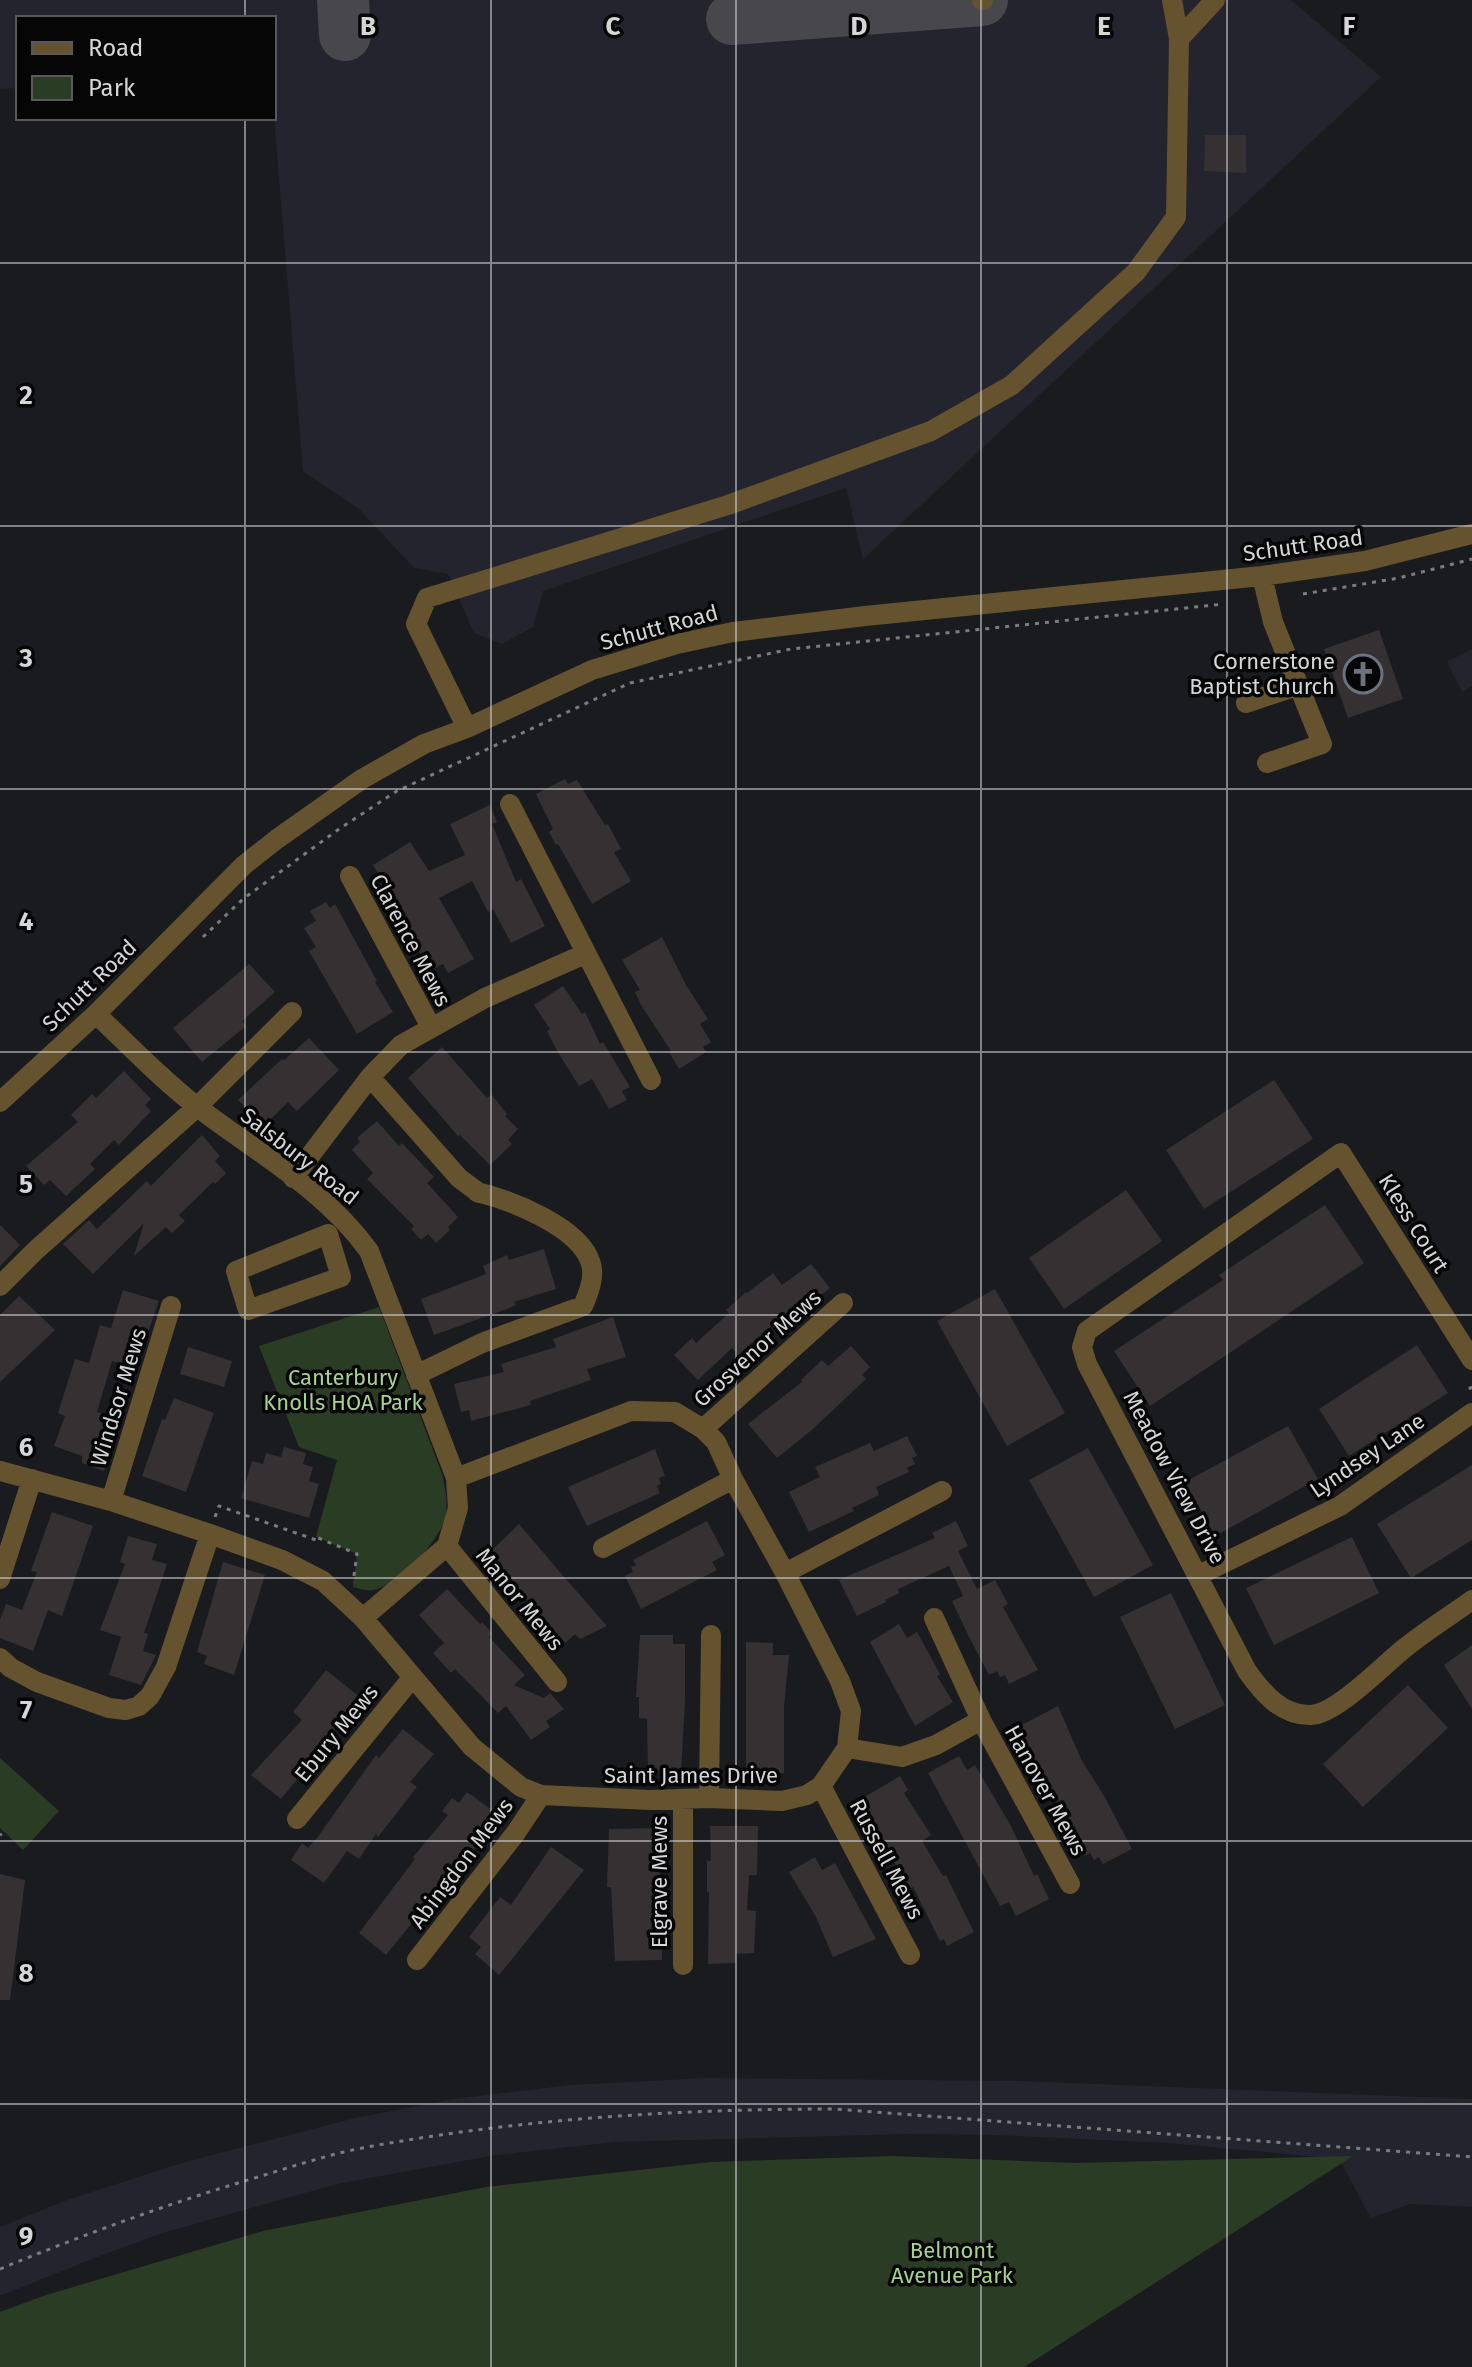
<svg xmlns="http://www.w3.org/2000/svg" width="1472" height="2367" viewBox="0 0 1472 2367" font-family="'Fira Sans',sans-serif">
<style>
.built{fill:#23242d}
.green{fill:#2b3c24}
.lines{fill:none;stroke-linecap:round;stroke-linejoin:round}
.taxiway{stroke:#48484c;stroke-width:52}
.building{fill:#353032}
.path{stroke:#7b7c7f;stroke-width:3;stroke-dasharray:4 6;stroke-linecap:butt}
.minor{stroke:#65532f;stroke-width:20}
.grid{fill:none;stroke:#d5d6d8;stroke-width:2;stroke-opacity:0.55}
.labels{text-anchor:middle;stroke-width:7;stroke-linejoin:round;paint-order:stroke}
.street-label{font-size:22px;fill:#d5d6d8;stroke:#060607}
.poi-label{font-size:22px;fill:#d5d6d8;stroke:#060607;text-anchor:end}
.park-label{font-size:22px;fill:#a5d292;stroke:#060607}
.grid-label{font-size:26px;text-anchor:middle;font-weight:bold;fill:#d5d6d8;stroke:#060607;stroke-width:7;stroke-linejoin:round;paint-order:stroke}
</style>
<rect width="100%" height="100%" fill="#1a1b1e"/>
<path class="built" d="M 0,0 L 1291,0 L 1381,77 L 863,559 L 846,488 L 543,591 L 533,627 L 502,644 L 474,633 L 448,574 L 414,568 L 360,510 L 303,471 L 274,118 L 274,18 L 18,18 L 18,88 L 0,89 Z
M 1472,649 L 1472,686 L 1462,692 L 1447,662 Z
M 705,2078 L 1020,2081 L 1472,2099 L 1472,2207 L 1411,2204 L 1371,2218 L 1339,2159 L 1167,2143 L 994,2135 L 907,2134 L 615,2142 L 496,2155 L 337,2184 L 166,2232 L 110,2252 L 0,2296 L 0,2227 L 67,2200 L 185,2162 L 355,2118 L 453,2099 L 570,2085 Z"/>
<path class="green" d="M 379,1307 L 442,1474 C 445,1489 449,1502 445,1518 C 439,1541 401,1582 377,1589 C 370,1592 360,1589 353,1587 L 357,1554 L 316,1537 L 337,1460 L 299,1447 L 259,1346 Z
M 0,1758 L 59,1811 L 23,1850 L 0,1828 Z
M 892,2156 L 1074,2163 L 1353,2156 L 1024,2367 L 0,2367 L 0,2312 L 46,2295 L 263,2231 L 486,2187 L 711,2162 Z"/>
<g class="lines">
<path class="taxiway" d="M 343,0 L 345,35
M 732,19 L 982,0"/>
</g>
<path class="building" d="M 1205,135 L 1246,135 L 1246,173 L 1204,171 Z
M 1379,630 L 1403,699 L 1348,718 L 1324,649 Z
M 565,779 L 568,784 L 577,780 L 605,825 L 608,824 L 621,849 L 614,852 L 631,881 L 592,904 L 558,844 L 556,845 L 549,832 L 553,829 L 536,794 Z
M 490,805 L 497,822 L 492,824 L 516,882 L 521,879 L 545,926 L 511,943 L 493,909 L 488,912 L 472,881 L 439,898 L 474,959 L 448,973 L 443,964 L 430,971 L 405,926 L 411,923 L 389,886 L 386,887 L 373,865 L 410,842 L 429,871 L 465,855 L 450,824 Z
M 326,902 L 330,908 L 335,904 L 377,981 L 375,982 L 393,1012 L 357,1034 L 309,951 L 316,947 L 304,928 L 316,921 L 310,911 Z
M 662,937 L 686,985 L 708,1019 L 700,1024 L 711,1042 L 703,1047 L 706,1052 L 679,1069 L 669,1052 L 671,1051 L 641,1005 L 635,992 L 640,990 L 622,960 Z
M 249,964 L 275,992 L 242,1021 L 246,1026 L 202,1062 L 173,1028 Z
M 563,986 L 582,1014 L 585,1012 L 600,1044 L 603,1042 L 630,1087 L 622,1091 L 627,1100 L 609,1109 L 592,1079 L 579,1086 L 556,1049 L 547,1031 L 550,1029 L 534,1005 Z
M 309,1038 L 339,1070 L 297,1111 L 288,1102 L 264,1126 L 238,1100 L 282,1059 L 284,1060 Z
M 442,1047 L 487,1098 L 492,1095 L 507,1114 L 505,1116 L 518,1129 L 508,1140 L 512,1144 L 490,1165 L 460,1135 L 458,1136 L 408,1078 Z
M 124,1071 L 151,1099 L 145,1105 L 151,1111 L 119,1145 L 114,1140 L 90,1164 L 95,1169 L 66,1196 L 50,1180 L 44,1185 L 26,1166 L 78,1122 L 71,1115 L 92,1094 L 96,1098 Z
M 1274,1080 L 1313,1139 L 1204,1209 L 1166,1150 Z
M 377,1121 L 399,1146 L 402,1143 L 434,1177 L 427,1183 L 458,1217 L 448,1227 L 450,1230 L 436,1243 L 428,1234 L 421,1240 L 411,1229 L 414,1226 L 367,1179 L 373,1173 L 352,1150 L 360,1142 L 357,1138 Z
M 202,1135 L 220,1156 L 215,1161 L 226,1173 L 215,1184 L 213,1182 L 179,1215 L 185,1221 L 172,1233 L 166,1227 L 134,1256 L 144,1223 L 93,1274 L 63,1244 L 89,1220 L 97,1229 L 147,1181 L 151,1186 Z
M 1126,1190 L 1162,1241 L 1064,1309 L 1029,1258 Z
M 1325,1205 L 1364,1263 L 1150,1406 L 1114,1351 L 1223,1280 L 1219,1275 Z
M 0,1225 L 20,1245 L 0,1266 Z
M 544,1249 L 556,1289 L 514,1302 L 516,1305 L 507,1309 L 434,1335 L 421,1299 L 486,1274 L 483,1266 L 507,1255 L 509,1260 Z
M 811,1264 L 830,1288 L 783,1325 L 779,1319 L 738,1355 L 732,1348 L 698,1380 L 674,1355 L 692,1338 L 696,1343 L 729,1313 L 726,1310 L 746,1292 L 747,1293 L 773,1273 L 782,1285 Z
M 995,1289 L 1065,1413 L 1007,1446 L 937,1321 Z
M 123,1290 L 159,1301 L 146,1338 L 136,1335 L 127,1365 L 112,1361 L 97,1412 L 115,1418 L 103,1454 L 110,1456 L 104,1471 L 82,1463 L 82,1456 L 54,1446 L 65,1416 L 58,1413 L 75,1359 L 89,1363 L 100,1325 L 111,1328 Z
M 19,1296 L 55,1330 L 0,1382 L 0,1315 Z
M 613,1317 L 626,1357 L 587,1369 L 591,1380 L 530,1401 L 531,1405 L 471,1421 L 469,1410 L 461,1412 L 454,1384 L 504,1372 L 501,1364 L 556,1347 L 553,1339 Z
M 1417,1345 L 1448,1393 L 1349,1456 L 1319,1409 Z
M 851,1346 L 870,1367 L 862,1375 L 866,1379 L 813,1429 L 777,1458 L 748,1424 L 802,1382 L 801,1380 L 822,1360 L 828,1366 Z
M 188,1347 L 232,1361 L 224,1387 L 180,1374 Z
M 174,1398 L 214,1413 L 186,1492 L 142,1476 L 162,1419 L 165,1420 Z
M 1288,1426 L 1318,1479 L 1215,1536 L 1185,1482 Z
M 907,1436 L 917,1456 L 912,1458 L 915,1464 L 907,1468 L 909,1472 L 876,1487 L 879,1495 L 852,1508 L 854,1511 L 809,1532 L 789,1492 L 820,1477 L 815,1467 L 870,1443 L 874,1451 Z
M 284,1447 L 306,1453 L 303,1464 L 313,1467 L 309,1481 L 319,1484 L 309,1518 L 241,1498 L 252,1461 L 263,1464 L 266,1453 L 281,1457 Z
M 1088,1448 L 1153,1565 L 1094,1597 L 1029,1480 Z
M 655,1449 L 665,1476 L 659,1478 L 661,1484 L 657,1486 L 660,1493 L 587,1526 L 568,1487 Z
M 1472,1465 L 1472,1540 L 1411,1578 L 1377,1524 Z
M 52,1512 L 93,1526 L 62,1616 L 48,1610 L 33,1651 L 0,1638 L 0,1620 L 6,1604 L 22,1610 L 37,1572 L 31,1571 Z
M 707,1521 L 725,1555 L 712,1562 L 717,1570 L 641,1609 L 625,1576 L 633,1572 L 631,1567 L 636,1565 L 633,1560 Z
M 956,1521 L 968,1546 L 958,1551 L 977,1589 L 995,1580 L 1008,1604 L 1003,1607 L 1038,1670 L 1009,1684 L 1005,1675 L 1000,1677 L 997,1671 L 989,1675 L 969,1637 L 952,1601 L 963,1596 L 949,1566 L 898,1589 L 899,1593 L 885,1600 L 886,1602 L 857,1616 L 839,1580 L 935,1538 L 932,1533 Z
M 519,1524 L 559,1571 L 607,1626 L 580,1639 L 575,1634 L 565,1643 L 510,1582 L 513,1580 L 488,1554 Z
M 128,1536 L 157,1544 L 152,1560 L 167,1564 L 144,1633 L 148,1634 L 143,1651 L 156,1655 L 141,1685 L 109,1675 L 121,1637 L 100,1630 L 125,1564 L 120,1562 Z
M 1352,1537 L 1379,1593 L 1274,1645 L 1246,1588 Z
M 223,1562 L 265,1575 L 234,1675 L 204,1664 L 207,1656 L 197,1652 Z
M 447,1589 L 480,1624 L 482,1622 L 492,1633 L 489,1637 L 525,1675 L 514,1685 L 544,1698 L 550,1693 L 564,1709 L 546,1721 L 550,1727 L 531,1740 L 506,1706 L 498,1713 L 455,1669 L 451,1673 L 433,1653 L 444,1643 L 419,1615 Z
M 1171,1593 L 1225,1705 L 1175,1729 L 1120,1617 Z
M 899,1624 L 907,1638 L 917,1632 L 940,1674 L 937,1676 L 953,1702 L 915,1726 L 870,1642 Z
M 640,1635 L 673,1635 L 673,1644 L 685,1644 L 685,1701 L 681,1771 L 648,1770 L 647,1719 L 639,1718 L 639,1697 L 636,1697 Z
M 746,1642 L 773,1643 L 773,1655 L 789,1655 L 784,1707 L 784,1773 L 746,1773 Z
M 1472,1645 L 1472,1709 L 1444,1665 Z
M 326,1670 L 361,1698 L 333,1732 L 336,1734 L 297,1776 L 299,1777 L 281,1799 L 251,1775 L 302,1720 L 293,1712 Z
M 1408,1685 L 1448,1728 L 1363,1807 L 1323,1764 Z
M 1058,1706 L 1082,1761 L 1103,1794 L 1132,1849 L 1103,1864 L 1099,1857 L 1094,1860 L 1090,1853 L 1084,1856 L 1016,1728 Z
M 403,1729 L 434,1754 L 410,1782 L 417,1787 L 378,1837 L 376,1834 L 359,1859 L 347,1851 L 324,1883 L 291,1860 L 302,1843 L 308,1848 L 317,1838 L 376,1755 L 379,1758 Z
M 959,1756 L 967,1770 L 975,1765 L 1011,1826 L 1034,1876 L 1037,1874 L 1049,1899 L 1016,1916 L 1009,1902 L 1000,1906 L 928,1773 Z
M 900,1776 L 908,1790 L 904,1793 L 931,1835 L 922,1841 L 943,1876 L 946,1875 L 974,1932 L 947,1946 L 944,1939 L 940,1941 L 913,1887 L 907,1890 L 893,1866 L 896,1865 L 858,1801 Z
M 467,1792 L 499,1815 L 468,1858 L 470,1861 L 441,1895 L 437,1892 L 386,1955 L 359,1933 L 415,1859 L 413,1857 L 448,1815 L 442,1811 L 452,1798 L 459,1803 Z
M 710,1826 L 758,1826 L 757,1875 L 749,1875 L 747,1910 L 756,1911 L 754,1953 L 736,1954 L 736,1963 L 708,1964 L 709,1892 L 707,1892 L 707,1861 L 711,1861 Z
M 659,1828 L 662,1960 L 615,1961 L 611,1887 L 607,1887 L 609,1829 Z
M 551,1847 L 584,1870 L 499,1975 L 475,1954 L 481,1947 L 469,1937 L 500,1897 L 511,1905 Z
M 815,1857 L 822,1870 L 835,1863 L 876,1939 L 833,1957 L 816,1917 L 789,1872 Z
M 0,1874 L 25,1880 L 10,2000 L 0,2000 Z"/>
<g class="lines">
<path class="path" d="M 1303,594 L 1399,578 L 1472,559
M 203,937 L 243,899 L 339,829 L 397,791 L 630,683 L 791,649 L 1224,604
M 1472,1387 L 1470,1388 L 1472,1392
M 215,1517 L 219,1506 L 316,1540 L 316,1537 L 357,1554 L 353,1582
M 0,1835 L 2,1834
M 0,2269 C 85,2234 170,2203 258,2177 C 291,2167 324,2156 357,2149 C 514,2119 676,2109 835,2109 L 1472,2157"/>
<path class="minor" d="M 982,0 L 983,0
M 1179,39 L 1215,0
M 1262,576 L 1273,622 L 1322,744 L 1267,763
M 1246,703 L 1300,685
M 467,728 L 416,624 L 427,598 L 728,505 L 931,431 L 1012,385 L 1136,272 L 1176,217 L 1179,39 L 1172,0
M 510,804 L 651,1080
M 350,876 L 431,1027
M 96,1014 C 130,1046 163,1081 200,1109 C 258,1153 326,1191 369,1251 L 456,1478 L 458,1508 L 447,1546 L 363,1618
M 370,1077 L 459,1178 L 479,1193
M 0,1102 L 96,1014 L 244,865 L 277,839 L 362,779 L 424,744 L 467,728 L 592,670 L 677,644 L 733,632 L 865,616 L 1262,576 L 1365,561 L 1472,534
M 293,1178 L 370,1077 L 401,1045 L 485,998 L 585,954
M 328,1234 L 341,1277 L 248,1310 L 236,1271 Z
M 0,1286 L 36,1250 L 197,1107 L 292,1012
M 1472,1360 L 1341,1153 L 1087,1331 L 1082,1347 L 1087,1364 L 1247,1671 C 1262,1692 1281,1716 1311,1715 C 1337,1714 1384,1664 1406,1647 C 1427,1630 1450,1616 1472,1600
M 416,1375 L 482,1343 L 583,1306 C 588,1294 595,1278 591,1264 C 581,1227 510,1200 477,1192
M 703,1429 L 843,1303
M 0,1471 L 111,1501 L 210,1534 L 282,1560 L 323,1581 L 363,1618 L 472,1747 L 521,1787 L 541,1795 L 650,1800 L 709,1798 L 782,1801 L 807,1795 L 821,1786 L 847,1748 L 851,1711 L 840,1681 L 785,1573 L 733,1479 L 716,1442 L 703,1429 L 675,1412 L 631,1411 L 456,1478
M 111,1501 L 171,1306
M 447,1546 L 557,1682
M 603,1548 L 733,1479
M 785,1573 L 942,1491
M 1199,1575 L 1340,1506 L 1472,1413
M 0,1579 L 32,1479
M 934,1618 L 981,1720 L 1070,1884
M 0,1658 L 11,1668 L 37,1682 L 109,1708 L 126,1710 L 139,1706 L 150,1696 L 166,1667 L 210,1534
M 847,1748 L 902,1757 L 936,1745 L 981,1720
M 821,1786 L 910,1955
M 709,1798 L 711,1635
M 297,1819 L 412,1678
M 417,1960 L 515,1834 L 541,1795
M 683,1965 L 683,1799"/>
</g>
<path class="grid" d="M 245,0 L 245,18M 491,0 L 491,2367M 736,0 L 736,2367M 981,0 L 981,2367M 1227,0 L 1227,2367M 245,118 L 245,2367M 0,263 L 1472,263M 0,526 L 1472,526M 0,789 L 1472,789M 0,1052 L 1472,1052M 0,1315 L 1472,1315M 0,1578 L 1472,1578M 0,1841 L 1472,1841M 0,2104 L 1472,2104"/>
<defs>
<symbol id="church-ring" viewBox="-11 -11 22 22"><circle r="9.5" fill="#060607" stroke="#6b7280" stroke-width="1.5"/><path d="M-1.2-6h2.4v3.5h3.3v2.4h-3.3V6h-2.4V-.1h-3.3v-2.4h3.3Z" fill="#6b7280"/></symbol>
</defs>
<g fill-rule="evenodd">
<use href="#church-ring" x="1341" y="652" width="44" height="44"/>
</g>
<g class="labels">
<g class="street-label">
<text transform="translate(1303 545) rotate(-8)" y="8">Schutt Road</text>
<text transform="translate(659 627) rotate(-15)" y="8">Schutt Road</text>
<text transform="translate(411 940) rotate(62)" y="8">Clarence Mews</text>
<text transform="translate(89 985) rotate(-44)" y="8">Schutt Road</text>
<text transform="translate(300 1156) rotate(38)" y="8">Salsbury Road</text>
<text transform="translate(1414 1223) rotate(58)" y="8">Kless Court</text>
<text transform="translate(757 1348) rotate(-42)" y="8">Grosvenor Mews</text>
<text transform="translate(118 1397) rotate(-73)" y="8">Windsor Mews</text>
<text transform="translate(1367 1455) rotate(-34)" y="8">Lyndsey Lane</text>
<text transform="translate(1175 1477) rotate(62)" y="8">Meadow View Drive</text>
<text transform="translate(520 1599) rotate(51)" y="8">Manor Mews</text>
<text transform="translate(336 1733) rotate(-51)" y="8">Ebury Mews</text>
<text x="691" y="1783">Saint James Drive</text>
<text transform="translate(1046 1790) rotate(61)" y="8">Hanover Mews</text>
<text transform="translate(887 1859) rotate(62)" y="8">Russell Mews</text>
<text transform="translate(461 1863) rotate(-53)" y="8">Abingdon Mews</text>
<text transform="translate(659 1882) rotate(-90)" y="8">Elgrave Mews</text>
</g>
<g class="poi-label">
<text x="1335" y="669">Cornerstone<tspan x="1335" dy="25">Baptist Church</tspan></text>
</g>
<g class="park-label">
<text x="343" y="1385">Canterbury<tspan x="343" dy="25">Knolls HOA Park</tspan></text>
<text x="952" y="2258">Belmont<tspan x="952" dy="25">Avenue Park</tspan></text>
</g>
</g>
<g class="grid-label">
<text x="368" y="35">B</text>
<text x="613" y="35">C</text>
<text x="859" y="35">D</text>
<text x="1104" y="35">E</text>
<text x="1349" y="35">F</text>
<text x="26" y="404">2</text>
<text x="26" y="667">3</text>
<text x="26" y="930">4</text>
<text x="26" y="1193">5</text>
<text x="26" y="1456">6</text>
<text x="26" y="1719">7</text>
<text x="26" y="1982">8</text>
<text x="26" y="2245">9</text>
</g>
<rect x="16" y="16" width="260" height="104" fill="#060607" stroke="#59595b" stroke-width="2"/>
<rect x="32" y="42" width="40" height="12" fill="#65532f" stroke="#59595b" stroke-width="2"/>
<text x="88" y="56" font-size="24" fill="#d5d6d8">Road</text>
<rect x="32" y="76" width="40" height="24" fill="#2b3c24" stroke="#59595b" stroke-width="2"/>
<text x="88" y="96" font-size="24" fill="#d5d6d8">Park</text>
</svg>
